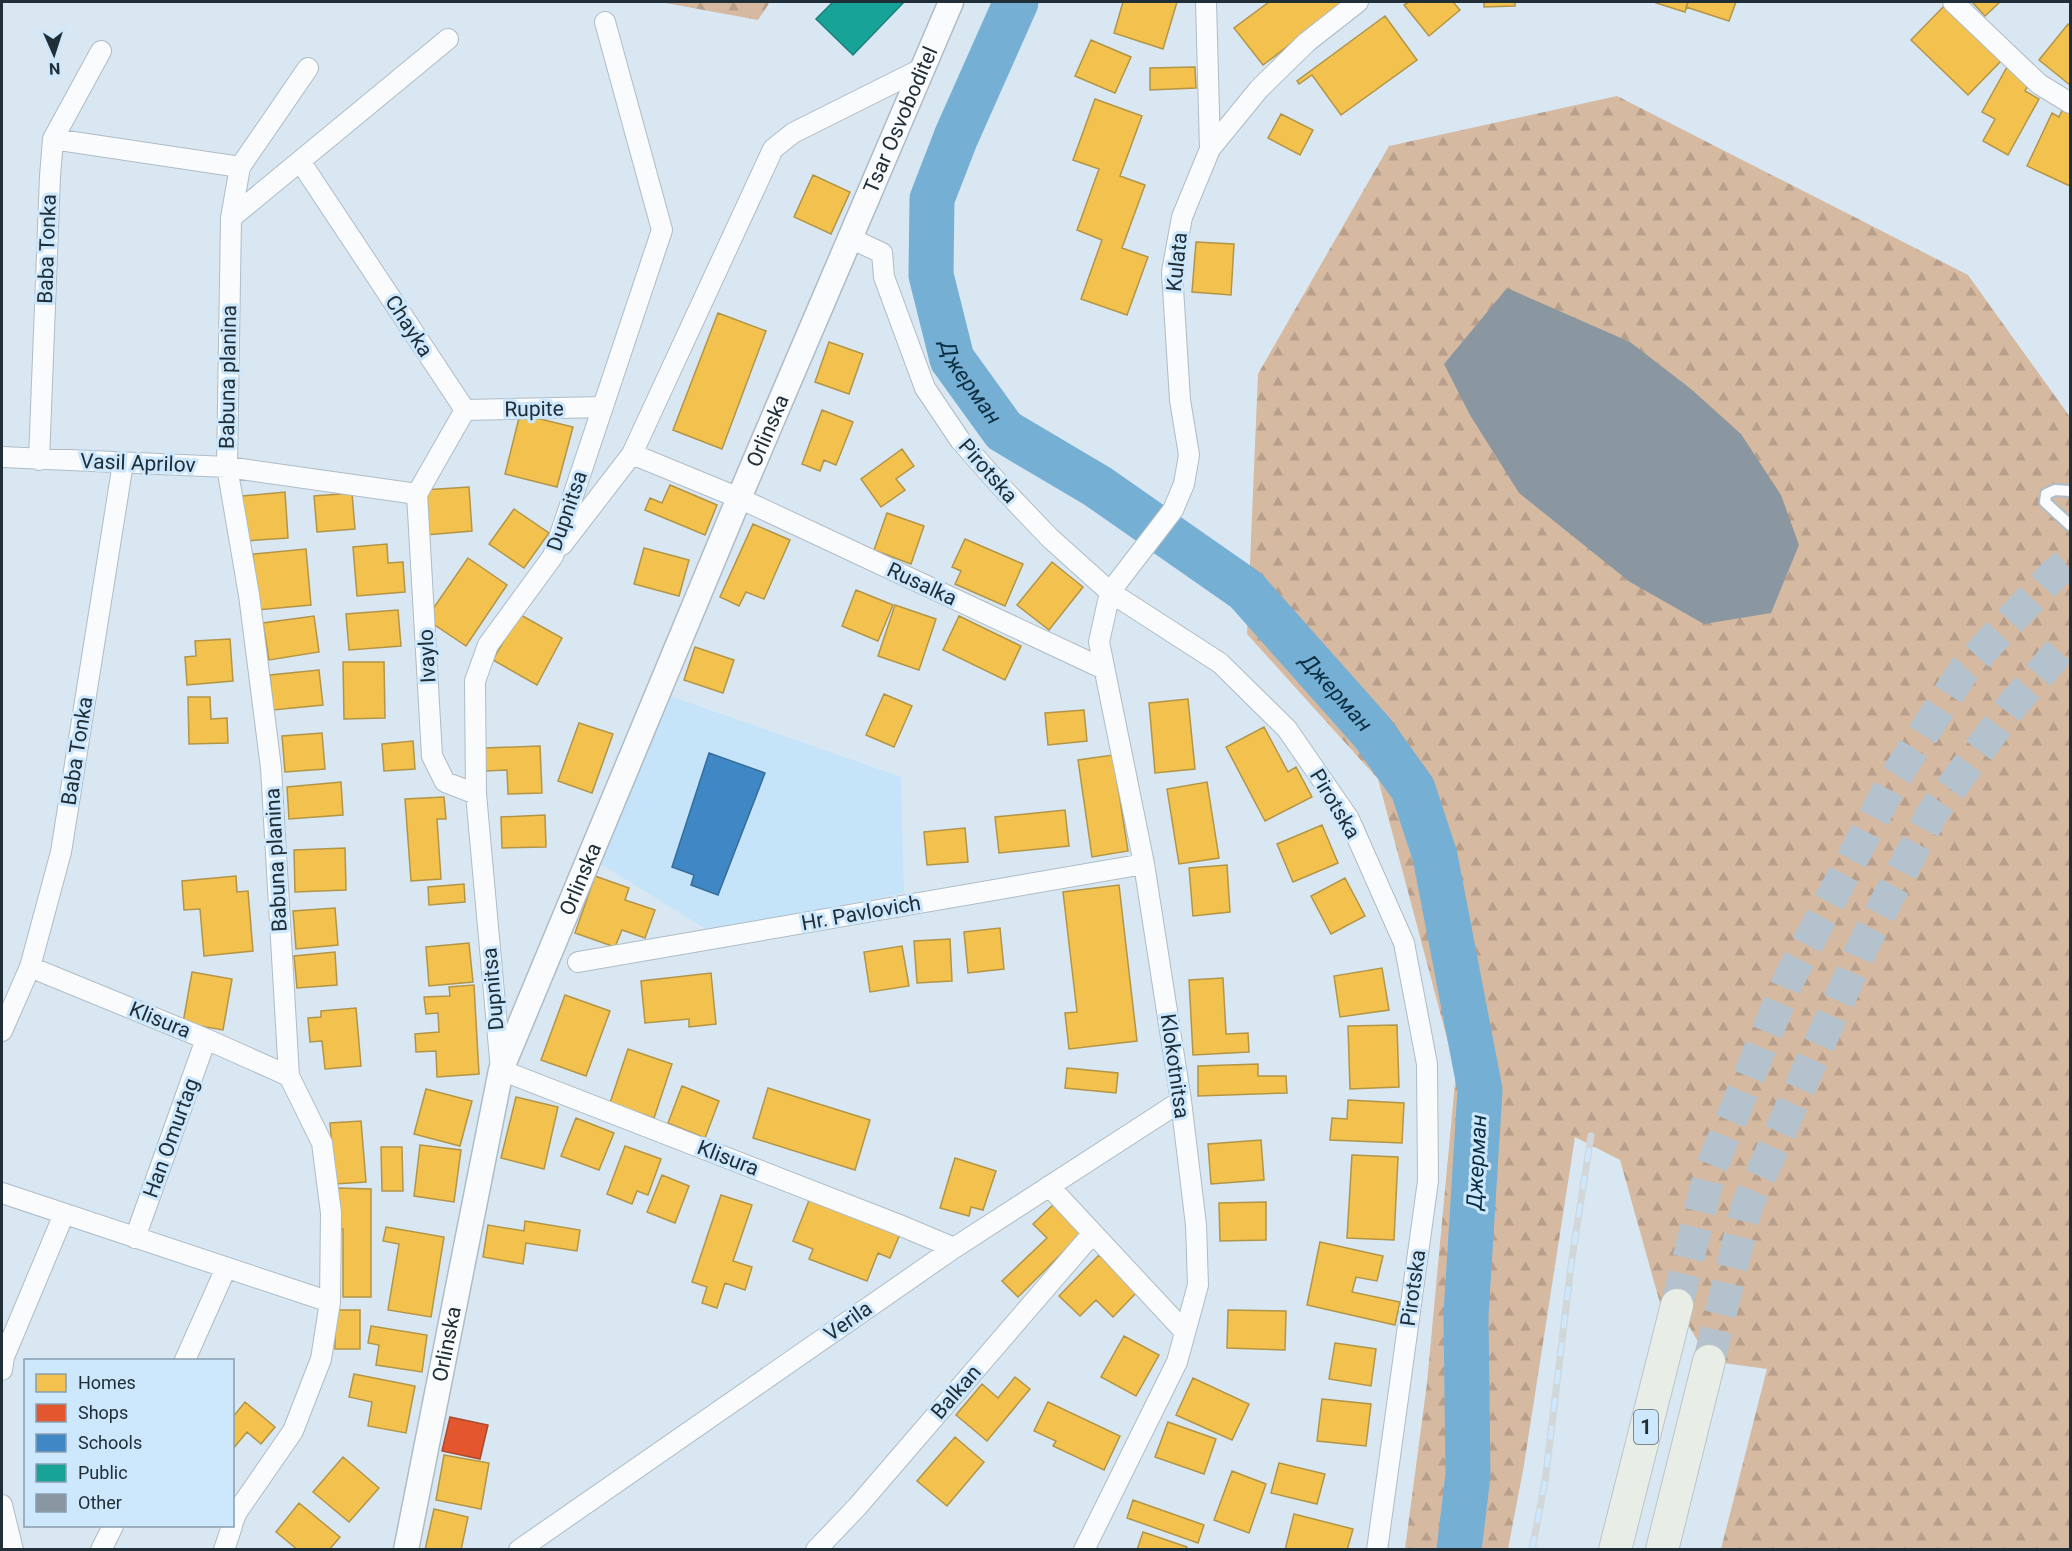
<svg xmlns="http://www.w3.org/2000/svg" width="2072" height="1551" viewBox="0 0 2072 1551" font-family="Roboto,sans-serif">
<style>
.built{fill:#c6e4f9}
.forest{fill:url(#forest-firs)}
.homes{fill:#f2c14e;stroke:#b39547;stroke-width:1.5}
.shops{fill:#e4572e;stroke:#a94b31;stroke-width:1.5}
.schools{fill:#3f88c5;stroke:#366d9a;stroke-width:1.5}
.public{fill:#17a398;stroke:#1a807b;stroke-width:1.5}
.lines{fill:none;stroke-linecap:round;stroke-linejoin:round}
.river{stroke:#76afd4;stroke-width:45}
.building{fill:#8a97a0}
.primary-tunnel{stroke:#b3c2cd;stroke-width:32;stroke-dasharray:32 16;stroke-linecap:butt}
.service-casing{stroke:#afbcc5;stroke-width:14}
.minor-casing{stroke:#afbcc5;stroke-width:22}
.tertiary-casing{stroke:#afbcc5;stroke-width:27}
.primary-casing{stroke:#bcc4ca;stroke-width:34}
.service{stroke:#f9fbfd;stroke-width:10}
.minor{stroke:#f9fbfd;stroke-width:20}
.tertiary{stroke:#f9fbfd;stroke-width:24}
.primary{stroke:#e8ede6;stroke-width:32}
.rail-casing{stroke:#d1d6d9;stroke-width:7}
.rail{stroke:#cde8fd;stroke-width:4.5;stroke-dasharray:14;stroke-linecap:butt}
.labels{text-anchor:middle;stroke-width:6;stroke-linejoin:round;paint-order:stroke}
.shield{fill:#cde8fd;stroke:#546672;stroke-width:1.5}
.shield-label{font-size:20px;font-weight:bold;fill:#202e37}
.street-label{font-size:21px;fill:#202e37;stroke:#cde8fd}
.water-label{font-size:22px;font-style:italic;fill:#0c2e42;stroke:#cde8fd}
</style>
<defs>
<pattern id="forest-firs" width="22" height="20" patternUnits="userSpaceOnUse" patternTransform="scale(1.5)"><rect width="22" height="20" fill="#d6b9a1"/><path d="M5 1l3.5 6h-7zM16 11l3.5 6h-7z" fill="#b79f8b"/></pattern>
</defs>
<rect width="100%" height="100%" fill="#d8e7f2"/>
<path class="built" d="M 670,696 L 901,777 L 904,893 L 709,931 L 599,863 Z"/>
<path class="forest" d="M 660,2 L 770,2 L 758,20 Z
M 1617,96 L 1968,275 L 2070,417 L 2070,1549 L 1721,1549 L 1767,1369 L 1709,1361 L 1677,1305 L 1660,1303 L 1620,1160 L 1575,1137 L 1524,1465 L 1508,1549 L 1405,1549 L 1427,1383 L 1456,1072 L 1378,779 L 1247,634 L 1258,374 L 1389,146 Z"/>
<path class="homes" d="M 1123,2 L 1177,2 L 1163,49 L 1114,33 Z
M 1269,2 L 1346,2 L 1263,65 L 1234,28 Z
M 1409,2 L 1453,2 L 1460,10 L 1429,36 L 1404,5 Z
M 1484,2 L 1515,2 L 1515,6 L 1484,7 Z
M 1656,2 L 1688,2 L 1685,12 L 1656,3 Z
M 1688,2 L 1736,2 L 1729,21 L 1686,7 Z
M 1972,2 L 2000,2 L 1985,16 Z
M 1945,5 L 2002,60 L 1968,95 L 1911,40 Z
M 1385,16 L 1417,60 L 1341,115 L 1312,75 L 1299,84 L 1297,81 Z
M 2068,24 L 2070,26 L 2070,85 L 2039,60 Z
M 1091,40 L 1131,57 L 1115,93 L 1075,76 Z
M 1195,67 L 1196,88 L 1150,90 L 1150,68 Z
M 2007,67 L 2031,80 L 2025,91 L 2039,99 L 2008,155 L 1983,141 L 1995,119 L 1982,112 Z
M 1095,99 L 1142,116 L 1120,176 L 1145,185 L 1122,248 L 1148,257 L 1127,315 L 1081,299 L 1102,240 L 1077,230 L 1099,169 L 1073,160 Z
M 2064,106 L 2070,109 L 2070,186 L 2027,166 L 2052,113 L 2059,117 Z
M 1281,114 L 1313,130 L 1300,155 L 1268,138 Z
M 813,175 L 850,192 L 831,234 L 794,217 Z
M 1196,242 L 1234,244 L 1231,295 L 1192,292 Z
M 718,313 L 766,331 L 722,449 L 673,430 Z
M 829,342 L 863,354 L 849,394 L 815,382 Z
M 822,410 L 853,422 L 836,465 L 824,460 L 820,471 L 802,464 Z
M 520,414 L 573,427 L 557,487 L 505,474 Z
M 902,449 L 914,466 L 896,479 L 905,490 L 881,507 L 861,479 Z
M 670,485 L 717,505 L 705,535 L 645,510 L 650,498 L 662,503 Z
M 469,487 L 472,531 L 426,535 L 423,490 Z
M 285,492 L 288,538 L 245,541 L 242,496 Z
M 352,493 L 355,529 L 317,532 L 314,496 Z
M 514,509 L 549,533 L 524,568 L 489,544 Z
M 887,513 L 924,526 L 911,564 L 874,550 Z
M 753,524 L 790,540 L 764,599 L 746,592 L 739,606 L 720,597 Z
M 965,539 L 1023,564 L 1005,606 L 955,584 L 961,571 L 952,567 Z
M 387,544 L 388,563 L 403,562 L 405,592 L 357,596 L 353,547 Z
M 644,548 L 689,560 L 679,596 L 634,584 Z
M 306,549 L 311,605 L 257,610 L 253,554 Z
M 468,558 L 507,585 L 466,646 L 426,619 Z
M 1052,562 L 1083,587 L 1049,630 L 1017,605 Z
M 856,590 L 893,605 L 878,641 L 842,626 Z
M 895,605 L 936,619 L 919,670 L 878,656 Z
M 398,610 L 401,646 L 349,650 L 346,614 Z
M 519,614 L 562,638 L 537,685 L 493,660 Z
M 314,616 L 319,652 L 269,660 L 263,623 Z
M 959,616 L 1021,646 L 1005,680 L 943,650 Z
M 230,639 L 233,681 L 187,685 L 185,657 L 196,656 L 195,641 Z
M 695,647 L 734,660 L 723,693 L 684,680 Z
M 343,662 L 384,662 L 385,718 L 344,719 Z
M 319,670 L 323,705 L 273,710 L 270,675 Z
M 884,694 L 912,706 L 894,747 L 866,735 Z
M 188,697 L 210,697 L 211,719 L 227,718 L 228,743 L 189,744 Z
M 1188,699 L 1195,769 L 1155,773 L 1149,703 Z
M 1084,710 L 1087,741 L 1048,745 L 1045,713 Z
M 579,723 L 613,734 L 592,793 L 558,781 Z
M 1264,727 L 1288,772 L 1296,767 L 1312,797 L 1265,821 L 1226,747 Z
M 322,733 L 325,769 L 285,772 L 282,736 Z
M 413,741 L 415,769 L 384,771 L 382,744 Z
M 540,746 L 542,793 L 508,794 L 507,770 L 485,771 L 485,748 Z
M 1113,755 L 1128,851 L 1092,857 L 1078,760 Z
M 341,782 L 343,815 L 289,819 L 287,787 Z
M 1207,782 L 1219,858 L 1179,864 L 1167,789 Z
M 444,797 L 446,819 L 437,819 L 441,879 L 411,881 L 405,799 Z
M 1065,810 L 1069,846 L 999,853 L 995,817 Z
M 545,815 L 546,847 L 502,848 L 501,817 Z
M 1322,825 L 1338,863 L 1293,882 L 1277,844 Z
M 965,828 L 968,862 L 927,865 L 924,832 Z
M 345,848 L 346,890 L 295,892 L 294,850 Z
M 1227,865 L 1230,912 L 1193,916 L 1189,868 Z
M 236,876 L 237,892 L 248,891 L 253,951 L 204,956 L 200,909 L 184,910 L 182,881 Z
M 595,876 L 629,888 L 625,900 L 655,910 L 645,938 L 622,930 L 615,947 L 575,933 Z
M 1345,878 L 1365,916 L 1331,934 L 1311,896 Z
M 464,884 L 465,902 L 429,905 L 428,887 Z
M 1119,885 L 1137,1041 L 1069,1049 L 1065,1013 L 1077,1012 L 1063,892 Z
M 335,908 L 338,945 L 296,949 L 293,911 Z
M 1000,928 L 1004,969 L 968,973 L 964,932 Z
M 950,939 L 952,981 L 917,983 L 914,941 Z
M 469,943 L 473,982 L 429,986 L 426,947 Z
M 902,946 L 909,986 L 870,992 L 864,952 Z
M 335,952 L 337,985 L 297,988 L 294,956 Z
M 1382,968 L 1389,1010 L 1340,1017 L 1334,976 Z
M 192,972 L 232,979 L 223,1030 L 183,1023 Z
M 711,973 L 716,1024 L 689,1027 L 689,1019 L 645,1023 L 641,981 Z
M 1223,978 L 1226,1034 L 1248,1033 L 1249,1052 L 1193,1055 L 1189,980 Z
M 474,985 L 479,1074 L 437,1077 L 436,1051 L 416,1052 L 415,1034 L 439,1032 L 438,1013 L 426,1014 L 424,997 L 450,996 L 449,987 Z
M 565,995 L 610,1011 L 586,1076 L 541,1060 Z
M 356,1008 L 361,1066 L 325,1069 L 322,1041 L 310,1042 L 308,1018 L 321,1017 L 321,1011 Z
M 1397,1025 L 1399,1087 L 1350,1089 L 1348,1026 Z
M 628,1049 L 672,1064 L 654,1118 L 610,1103 Z
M 1258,1064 L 1258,1076 L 1286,1076 L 1287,1093 L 1198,1096 L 1198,1066 Z
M 1067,1068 L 1118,1073 L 1116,1093 L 1065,1088 Z
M 682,1086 L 719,1101 L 705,1138 L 668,1123 Z
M 768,1088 L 870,1120 L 855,1170 L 753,1138 Z
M 426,1089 L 472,1101 L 460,1146 L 414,1134 Z
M 516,1097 L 558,1107 L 544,1169 L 501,1158 Z
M 1348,1100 L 1404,1103 L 1402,1143 L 1330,1140 L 1332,1118 L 1347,1119 Z
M 576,1118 L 614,1133 L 599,1170 L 561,1156 Z
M 361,1121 L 366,1182 L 335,1184 L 330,1123 Z
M 1261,1140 L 1264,1180 L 1211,1184 L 1208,1144 Z
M 420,1145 L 461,1150 L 454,1202 L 414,1196 Z
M 625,1146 L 661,1159 L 648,1195 L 637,1191 L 632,1204 L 607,1194 Z
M 381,1147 L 402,1147 L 403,1191 L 382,1191 Z
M 1352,1155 L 1398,1157 L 1394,1240 L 1347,1238 Z
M 955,1158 L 996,1171 L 983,1210 L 971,1207 L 969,1216 L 940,1208 Z
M 662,1175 L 689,1186 L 675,1223 L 647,1212 Z
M 337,1188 L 371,1189 L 371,1297 L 343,1297 L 343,1229 L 337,1229 Z
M 721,1195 L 752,1205 L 733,1261 L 752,1267 L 745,1290 L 725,1283 L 717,1308 L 702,1303 L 707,1287 L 692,1282 Z
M 810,1198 L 900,1234 L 890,1258 L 878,1253 L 867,1281 L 809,1259 L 813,1249 L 793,1241 Z
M 1266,1202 L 1266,1240 L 1220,1241 L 1219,1203 Z
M 1054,1204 L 1082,1233 L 1018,1297 L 1002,1281 L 1047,1238 L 1033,1224 Z
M 525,1221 L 580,1230 L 577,1251 L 526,1243 L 523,1264 L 483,1257 L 488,1225 L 524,1231 Z
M 386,1227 L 444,1237 L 431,1317 L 388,1310 L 399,1244 L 383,1241 Z
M 1320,1242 L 1383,1256 L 1377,1281 L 1356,1277 L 1352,1292 L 1400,1302 L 1395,1325 L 1307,1305 Z
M 1099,1255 L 1137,1292 L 1113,1317 L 1096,1300 L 1080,1316 L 1059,1296 Z
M 335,1310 L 360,1310 L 360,1349 L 335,1349 Z
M 1228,1310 L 1286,1311 L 1285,1350 L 1227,1348 Z
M 371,1326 L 427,1335 L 422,1372 L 376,1365 L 379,1345 L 368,1343 Z
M 1124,1336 L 1159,1355 L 1136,1396 L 1101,1377 Z
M 1335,1343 L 1376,1349 L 1371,1386 L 1329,1379 Z
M 354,1374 L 415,1386 L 406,1433 L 368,1426 L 372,1402 L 349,1397 Z
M 1015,1377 L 1030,1389 L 987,1441 L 956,1415 L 982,1384 L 998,1398 Z
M 1193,1378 L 1249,1404 L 1232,1440 L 1176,1415 Z
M 1322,1399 L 1371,1404 L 1366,1446 L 1317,1441 Z
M 245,1402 L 275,1427 L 261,1444 L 247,1432 L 232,1450 L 232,1418 Z
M 1048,1402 L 1120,1436 L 1104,1470 L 1053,1446 L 1056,1441 L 1034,1431 Z
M 1168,1422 L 1216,1439 L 1204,1474 L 1155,1457 Z
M 955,1437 L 984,1462 L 947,1506 L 917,1481 Z
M 444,1455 L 489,1463 L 481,1509 L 436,1500 Z
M 343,1457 L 379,1488 L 349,1522 L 313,1492 Z
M 1279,1463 L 1325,1474 L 1317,1504 L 1271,1493 Z
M 1232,1471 L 1266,1484 L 1249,1533 L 1214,1520 Z
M 1133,1500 L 1204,1525 L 1198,1543 L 1127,1518 Z
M 299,1503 L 340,1537 L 329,1550 L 298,1550 L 276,1532 Z
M 434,1509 L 468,1517 L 461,1550 L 425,1550 Z
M 1294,1514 L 1353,1529 L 1347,1550 L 1285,1550 Z
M 1143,1532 L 1187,1547 L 1186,1550 L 1137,1550 Z"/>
<path class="shops" d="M 450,1417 L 488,1425 L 480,1459 L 442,1451 Z"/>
<path class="schools" d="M 709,753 L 765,773 L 718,895 L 691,885 L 694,875 L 672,867 Z"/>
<path class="public" d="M 833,2 L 904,2 L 853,55 L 816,19 Z"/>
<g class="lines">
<path class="river" id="s1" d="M 1016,2 L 956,137 L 932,199 L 931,275 L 952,359 L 1004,431 L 1097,486 L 1246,590 L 1373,733 L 1413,789 L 1435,856 L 1480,1090 L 1466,1315 L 1468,1475 L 1459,1550"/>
</g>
<path class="building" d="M 1507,288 L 1630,342 L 1691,389 L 1741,434 L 1781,495 L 1799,545 L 1771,613 L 1704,624 L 1630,582 L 1519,493 L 1470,415 L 1444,364 Z"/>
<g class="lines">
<path class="primary-tunnel" d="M 1677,1305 L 1710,1171 L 1789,979 L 1893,781 L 1964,670 L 2052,576 L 2070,562
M 1709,1361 L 1747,1206 L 1865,942 L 1933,812 L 2015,702 L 2070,639"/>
<defs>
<path id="service" d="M 2070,491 L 2055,490 L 2046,494 L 2045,502 L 2070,525"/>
<path id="minor" d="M 1206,2 L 1210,149
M 1953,2 L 2039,84 L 2070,103
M 605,22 L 662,230 L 553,556 L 488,645 L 475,681 L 476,794 L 501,1070 L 897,1224 L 954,1248
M 53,139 L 240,167 L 308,68
M 300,161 L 465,410 L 417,494
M 231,218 L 448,39
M 850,238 L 882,253 L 884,277 L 925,388 L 960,440 L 1006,492 L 1050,538 L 1110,592 L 1220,663 L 1287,729 L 1349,819 L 1404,943 L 1427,1064 L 1428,1181 L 1377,1550
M 465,410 L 603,407
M 632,454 L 739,498 L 1104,669
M 2,457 L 227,467 L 417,494
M 39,460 L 50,176 L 53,139 L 101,51
M 417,494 L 432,756 L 445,782 L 476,794
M 562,545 L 632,454 L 773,149 L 793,133 L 923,68
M 578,962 L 1144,864
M 30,967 L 206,1039 L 289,1076
M 2,1031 L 30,967 L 61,852 L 123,463
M 1049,1186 L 1185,1332
M 2,1193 L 330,1302
M 135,1238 L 206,1039
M 185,1360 L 226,1268
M 2,1370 L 4,1357 L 64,1214
M 2,1505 L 13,1550
M 232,1524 L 237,1512 L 293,1431 L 321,1359 L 330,1302 L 331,1213 L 322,1143 L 289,1076 L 271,768 L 249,595 L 227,467 L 231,218 L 240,167
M 101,1550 L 113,1526
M 224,1550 L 232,1526
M 519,1550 L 954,1248 L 1181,1101
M 816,1550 L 857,1507 L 1093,1233
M 1084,1550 L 1177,1362 L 1198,1285 L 1196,1225 L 1181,1101 L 1144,864 L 1099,642 L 1110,592 L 1173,510 L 1184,484 L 1189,455 L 1180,400 L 1172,272 L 1182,217 L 1210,149 L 1259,89 L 1307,42 L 1358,2"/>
<g id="tertiary">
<path id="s2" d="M 406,1550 L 501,1070 L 739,498 L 951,2"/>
</g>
<path id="primary" d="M 1615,1550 L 1677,1305
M 1662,1550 L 1709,1361"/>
</defs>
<use href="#service" class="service-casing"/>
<use href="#minor" class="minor-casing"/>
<use href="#tertiary" class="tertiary-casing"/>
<use href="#primary" class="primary-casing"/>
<use href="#service" class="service"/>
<use href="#minor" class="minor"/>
<use href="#tertiary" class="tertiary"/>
<use href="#primary" class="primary"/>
<defs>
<path id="rail" d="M 1532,1550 L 1545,1481 L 1572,1258 L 1591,1136"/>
</defs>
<use href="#rail" class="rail-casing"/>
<use href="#rail" class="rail"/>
</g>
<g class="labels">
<rect class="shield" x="1634" y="1410" width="24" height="34" rx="4.5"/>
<g class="shield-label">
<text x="1646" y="1434">1</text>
</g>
<g class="street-label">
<text dy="7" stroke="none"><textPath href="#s2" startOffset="1520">Tsar Osvoboditel</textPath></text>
<text transform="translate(47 249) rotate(-88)" y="7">Baba Tonka</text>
<text transform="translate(1177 262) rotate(-84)" y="7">Kulata</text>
<text transform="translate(409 326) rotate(57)" y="7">Chayka</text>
<text transform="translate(228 377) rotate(-89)" y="7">Babuna planina</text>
<text transform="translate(534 409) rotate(-1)" y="7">Rupite</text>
<text dy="7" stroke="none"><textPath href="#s2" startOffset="1182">Orlinska</textPath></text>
<text transform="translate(138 463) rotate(2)" y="7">Vasil Aprilov</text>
<text transform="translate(988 471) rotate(49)" y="7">Pirotska</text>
<text transform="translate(567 511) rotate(-71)" y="7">Dupnitsa</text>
<text transform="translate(922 584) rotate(25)" y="7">Rusalka</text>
<text transform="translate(427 656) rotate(-93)" y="7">Ivaylo</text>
<text transform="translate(77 751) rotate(-81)" y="7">Baba Tonka</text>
<text transform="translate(1335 804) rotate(59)" y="7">Pirotska</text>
<text transform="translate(276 860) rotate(-93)" y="7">Babuna planina</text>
<text dy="7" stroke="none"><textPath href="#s2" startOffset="696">Orlinska</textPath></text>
<text transform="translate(861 913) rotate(-10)" y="7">Hr. Pavlovich</text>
<text transform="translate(493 989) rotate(-95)" y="7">Dupnitsa</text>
<text transform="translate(160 1020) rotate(22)" y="7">Klisura</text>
<text transform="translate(1175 1066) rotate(82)" y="7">Klokotnitsa</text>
<text transform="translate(171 1138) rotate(-70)" y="7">Han Omurtag</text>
<text transform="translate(728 1158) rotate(21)" y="7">Klisura</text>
<text transform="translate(1413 1288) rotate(-82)" y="7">Pirotska</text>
<text transform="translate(848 1321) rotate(-35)" y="7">Verila</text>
<text dy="7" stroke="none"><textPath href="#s2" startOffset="210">Orlinska</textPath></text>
<text transform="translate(956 1392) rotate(-49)" y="7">Balkan</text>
</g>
<g class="water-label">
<text dy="8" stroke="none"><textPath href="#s1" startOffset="406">Джерман</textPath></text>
<text dy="8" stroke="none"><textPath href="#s1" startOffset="892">Джерман</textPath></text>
<text transform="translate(1476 1162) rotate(-87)" y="8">Джерман</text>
</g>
</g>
<rect width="2072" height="1551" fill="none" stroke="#202e37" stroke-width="6"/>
<rect x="24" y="1359" width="210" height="168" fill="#cde8fd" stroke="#889eae" stroke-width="1.5"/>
<rect x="36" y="1374" width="30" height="18" fill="#f2c14e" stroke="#889eae" stroke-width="1.5"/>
<text x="78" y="1389" font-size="18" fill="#202e37">Homes</text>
<rect x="36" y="1404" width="30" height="18" fill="#e4572e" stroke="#889eae" stroke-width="1.5"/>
<text x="78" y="1419" font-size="18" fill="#202e37">Shops</text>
<rect x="36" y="1434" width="30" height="18" fill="#3f88c5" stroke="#889eae" stroke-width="1.5"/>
<text x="78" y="1449" font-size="18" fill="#202e37">Schools</text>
<rect x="36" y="1464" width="30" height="18" fill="#17a398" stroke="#889eae" stroke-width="1.5"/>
<text x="78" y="1479" font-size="18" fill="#202e37">Public</text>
<rect x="36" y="1494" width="30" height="18" fill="#8a97a0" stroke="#889eae" stroke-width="1.5"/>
<text x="78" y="1509" font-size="18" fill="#202e37">Other</text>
<g transform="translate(54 54) rotate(177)" stroke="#cde8fd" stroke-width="4.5" paint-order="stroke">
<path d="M0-4.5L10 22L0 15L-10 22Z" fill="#202e37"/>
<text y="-9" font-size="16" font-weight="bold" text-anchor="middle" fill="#202e37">N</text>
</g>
</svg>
